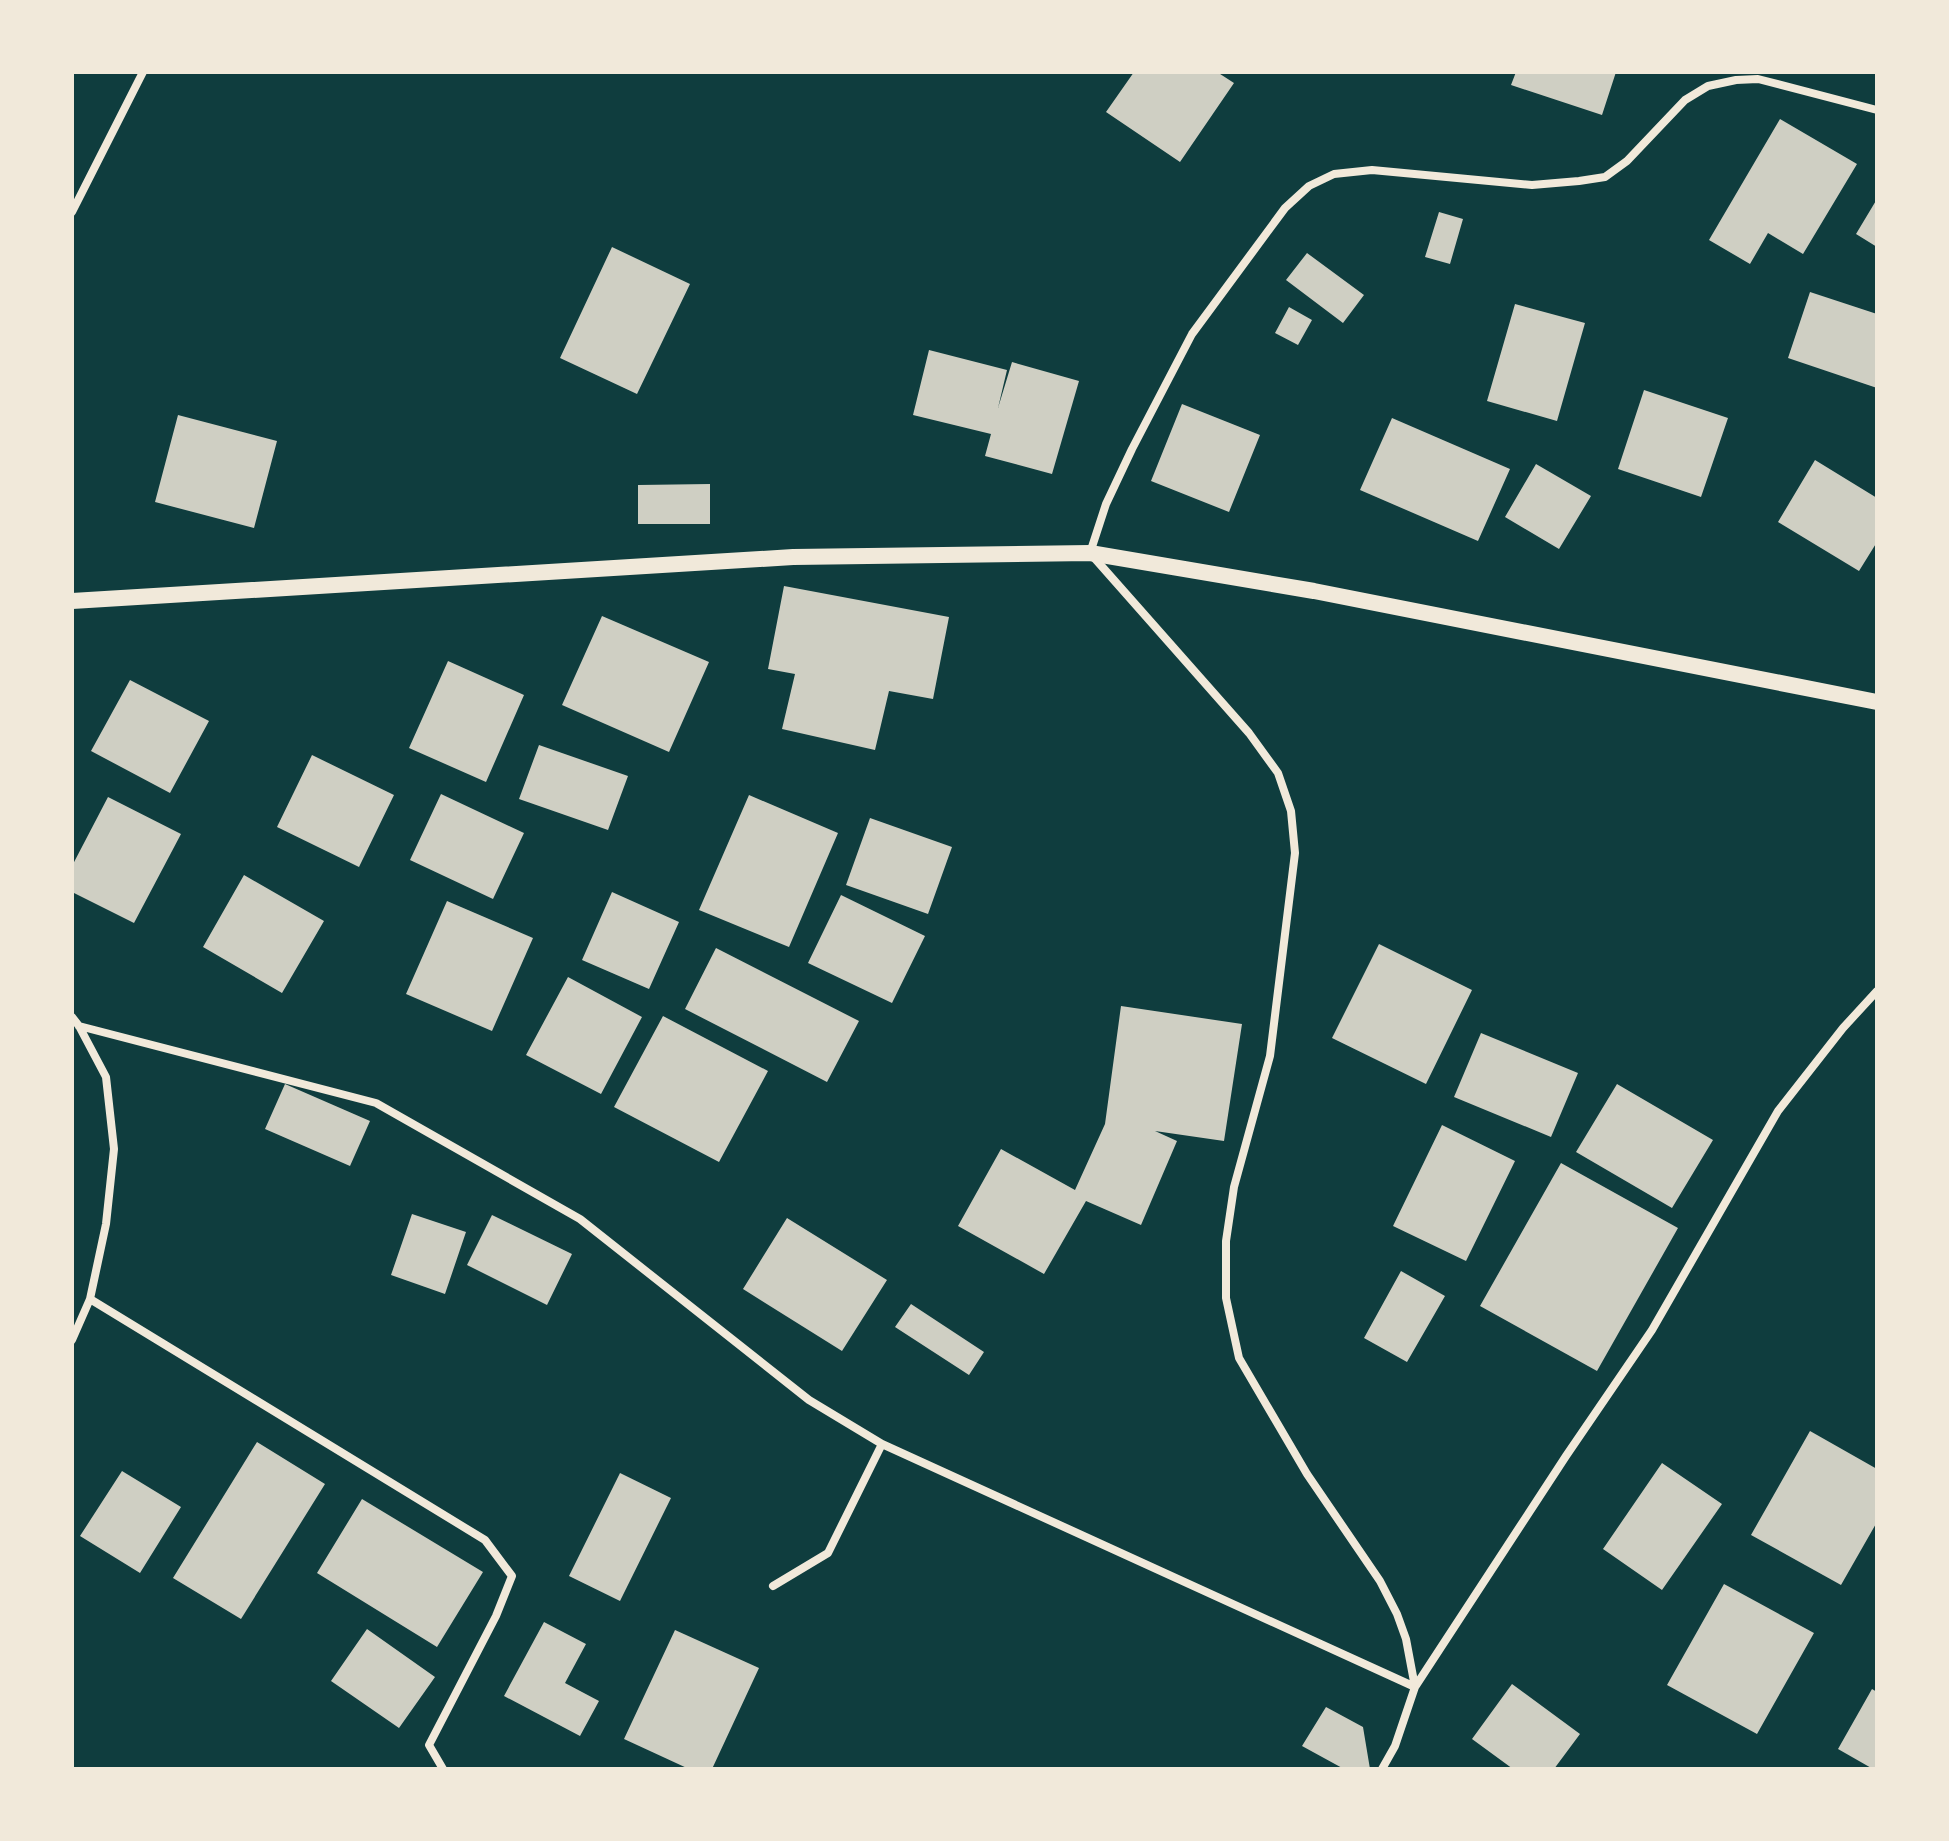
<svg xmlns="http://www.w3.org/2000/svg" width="1949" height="1841" viewBox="0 0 1949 1841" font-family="Quicksand,sans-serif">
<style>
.building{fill:#cfcfc3}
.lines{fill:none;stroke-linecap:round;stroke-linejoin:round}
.minor{stroke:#f1e9da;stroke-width:8}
.secondary{stroke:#f1e9da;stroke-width:16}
</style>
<rect width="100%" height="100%" fill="#0f3d3e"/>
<path class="building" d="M 1134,72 L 1217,72 L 1234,83 L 1180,162 L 1106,112 Z
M 1516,72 L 1616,72 L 1602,115 L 1511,85 Z
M 1780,119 L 1857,164 L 1803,254 L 1768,233 L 1750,264 L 1709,240 Z
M 1877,199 L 1877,247 L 1856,234 Z
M 1439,212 L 1463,219 L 1450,264 L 1425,257 Z
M 612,247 L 690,284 L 637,394 L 560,358 Z
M 1307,253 L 1364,295 L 1343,323 L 1286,280 Z
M 1810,292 L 1877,314 L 1877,388 L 1788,358 Z
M 1515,304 L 1585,323 L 1557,421 L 1487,401 Z
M 1289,307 L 1312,320 L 1298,345 L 1275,333 Z
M 929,350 L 1007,370 L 998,408 L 1012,362 L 1079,381 L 1052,474 L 985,456 L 991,434 L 913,415 Z
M 1644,390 L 1728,418 L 1701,497 L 1618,469 Z
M 1182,404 L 1260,435 L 1229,512 L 1151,481 Z
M 178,415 L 277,441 L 254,528 L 155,502 Z
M 1392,418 L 1510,469 L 1478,541 L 1360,490 Z
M 1815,460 L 1877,498 L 1877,542 L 1859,571 L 1778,522 Z
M 1536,464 L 1591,496 L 1559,549 L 1505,517 Z
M 710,484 L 710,524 L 638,524 L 638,485 Z
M 784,586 L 949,617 L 933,699 L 889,691 L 875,750 L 782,729 L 795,674 L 768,669 Z
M 602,616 L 709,662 L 669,752 L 562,705 Z
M 448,661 L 524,695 L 486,782 L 409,748 Z
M 130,680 L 209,721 L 170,793 L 91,751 Z
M 539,745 L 628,776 L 608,830 L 519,799 Z
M 312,755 L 394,795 L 359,867 L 277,827 Z
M 441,794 L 524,833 L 493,899 L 410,860 Z
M 749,795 L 838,833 L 789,947 L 699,910 Z
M 108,797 L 181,834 L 134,923 L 72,892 L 72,866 Z
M 870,818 L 952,847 L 928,914 L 846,885 Z
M 244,875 L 324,921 L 282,993 L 203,947 Z
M 612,892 L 679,922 L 649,989 L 582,960 Z
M 841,895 L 925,936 L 892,1003 L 808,963 Z
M 447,901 L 533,938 L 492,1031 L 406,994 Z
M 1379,944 L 1472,990 L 1426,1084 L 1332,1038 Z
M 716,948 L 859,1021 L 827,1082 L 685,1009 Z
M 568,977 L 642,1017 L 601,1094 L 526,1055 Z
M 1121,1006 L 1242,1024 L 1224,1141 L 1155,1131 L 1177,1141 L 1141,1225 L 1086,1201 L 1044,1274 L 958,1226 L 1001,1149 L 1075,1190 L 1105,1124 Z
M 663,1016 L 768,1071 L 719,1162 L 614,1107 Z
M 1481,1033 L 1578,1073 L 1551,1137 L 1454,1097 Z
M 285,1084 L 370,1121 L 350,1166 L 265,1129 Z
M 1617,1084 L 1713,1140 L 1672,1208 L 1576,1152 Z
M 1442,1125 L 1515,1161 L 1466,1261 L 1393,1226 Z
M 1561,1163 L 1678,1228 L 1597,1371 L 1480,1306 Z
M 412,1214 L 466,1232 L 445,1294 L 391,1275 Z
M 492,1215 L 572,1254 L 547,1305 L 467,1265 Z
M 787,1218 L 887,1280 L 842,1351 L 743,1289 Z
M 1401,1271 L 1445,1296 L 1407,1362 L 1364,1338 Z
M 911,1304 L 984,1352 L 969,1375 L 895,1327 Z
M 1810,1431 L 1877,1469 L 1877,1522 L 1841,1585 L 1751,1535 Z
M 257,1442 L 325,1484 L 241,1619 L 173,1578 Z
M 1662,1463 L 1722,1504 L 1662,1590 L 1603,1549 Z
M 122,1471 L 181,1507 L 140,1573 L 80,1536 Z
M 620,1473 L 671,1498 L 620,1601 L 569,1576 Z
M 362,1499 L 483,1572 L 437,1647 L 317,1573 Z
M 1724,1584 L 1814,1633 L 1757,1734 L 1667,1685 Z
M 544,1622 L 586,1644 L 565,1683 L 599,1701 L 580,1736 L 504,1696 Z
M 367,1629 L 435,1677 L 399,1728 L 331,1681 Z
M 675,1630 L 759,1668 L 712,1769 L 689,1769 L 624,1739 Z
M 1512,1684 L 1580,1734 L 1554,1769 L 1513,1769 L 1472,1739 Z
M 1872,1689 L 1877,1692 L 1877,1769 L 1873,1769 L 1838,1749 Z
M 1326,1707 L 1363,1727 L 1370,1769 L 1344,1769 L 1302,1746 Z"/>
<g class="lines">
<path class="minor" d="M 72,212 L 143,72
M 72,1017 L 79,1026 L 106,1077 L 114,1149 L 106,1224 L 90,1299 L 72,1340
M 79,1026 L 376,1103 L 580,1219 L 809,1400 L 882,1444 L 828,1553 L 773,1586
M 90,1299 L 485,1540 L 512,1576 L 496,1616 L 429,1745 L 443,1769
M 882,1444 L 1415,1687 L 1566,1456 L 1652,1330 L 1778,1111 L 1843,1028 L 1877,991
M 1382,1769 L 1395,1746 L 1415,1687 L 1406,1639 L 1397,1614 L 1380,1581 L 1307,1474 L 1239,1358 L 1226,1298 L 1226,1241 L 1234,1187 L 1270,1056 L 1295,853 L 1291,811 L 1278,773 L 1249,733 L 1090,553 L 1106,504 L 1132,449 L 1192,334 L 1285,208 L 1309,186 L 1334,174 L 1372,170 L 1532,185 L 1579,181 L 1605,177 L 1627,161 L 1685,100 L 1708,86 L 1736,80 L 1758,79 L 1877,110"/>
<path class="secondary" d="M 72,601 L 793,557 L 1090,553 L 1314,591 L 1877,702"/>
</g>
<rect width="1949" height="1841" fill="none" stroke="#f1e9da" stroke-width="148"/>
</svg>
